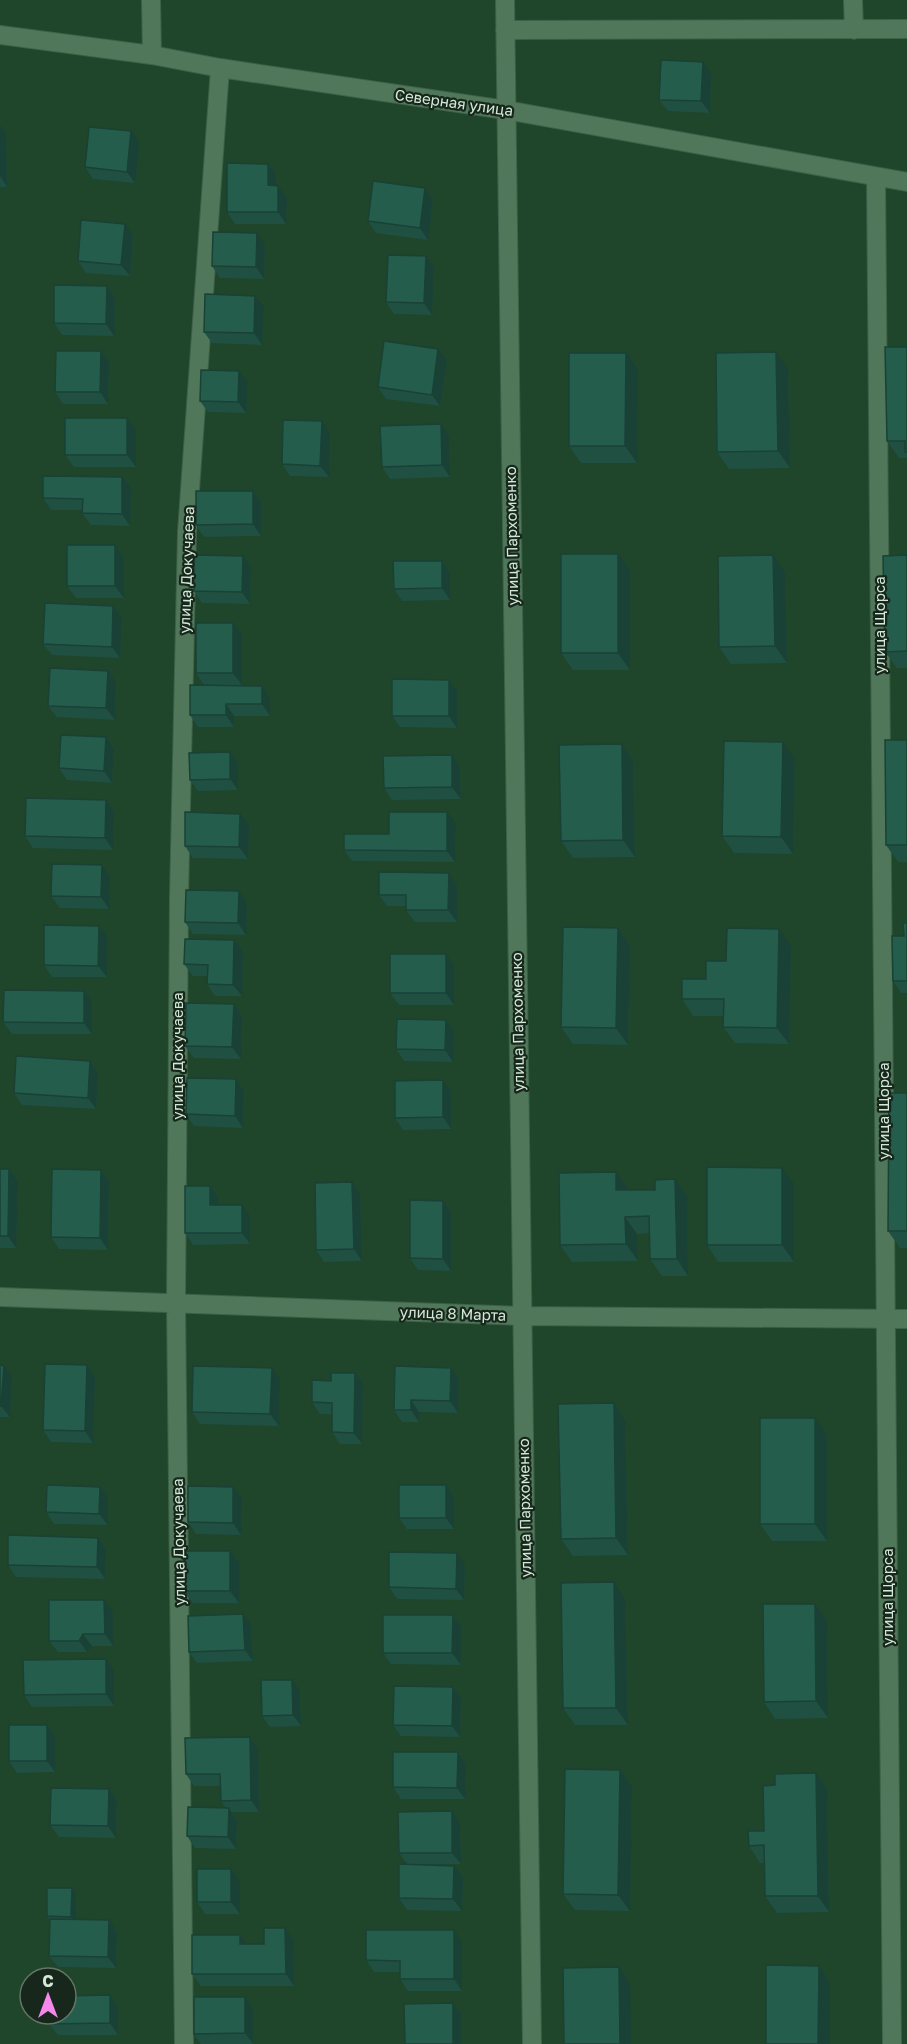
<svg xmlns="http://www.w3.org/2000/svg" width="907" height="2044" viewBox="0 0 907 2044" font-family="'Golos Text',sans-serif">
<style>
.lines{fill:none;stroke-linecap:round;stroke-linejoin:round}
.street-casing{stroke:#3d6048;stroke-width:20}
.street{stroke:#507759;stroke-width:18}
.wall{fill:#205042}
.shaded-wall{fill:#1a4136}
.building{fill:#255d4d;stroke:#1a4136;stroke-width:1.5}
.labels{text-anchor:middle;stroke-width:4.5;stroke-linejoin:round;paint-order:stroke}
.street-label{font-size:15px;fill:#d3e9d7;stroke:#17271b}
</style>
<rect width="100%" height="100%" fill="#1f452a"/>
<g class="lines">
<defs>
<path id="street" d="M 151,0 L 152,55
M 505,0 L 532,2044
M 853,0 L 854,30
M 505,30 L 907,29
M 0,35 L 152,55 L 220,68 L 506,110 L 907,182
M 876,177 L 892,2044
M 0,1297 L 522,1316 L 907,1319
M 184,2044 L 176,1303 L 179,897 L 187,532 L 220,68"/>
</defs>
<use href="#street" class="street-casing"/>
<use href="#street" class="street"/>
</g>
<path class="wall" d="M 711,73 L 710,113 L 668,111 L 659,100 Z
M 0,125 L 6,133 L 7,187 L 0,187 Z
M 140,143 L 135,183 L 93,179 L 85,167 Z
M 276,175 L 276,186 L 278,186 L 287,198 L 286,224 L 235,224 L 227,212 Z
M 433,200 L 428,240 L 376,233 L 368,221 Z
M 133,236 L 130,276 L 86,273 L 78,261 Z
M 265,245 L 264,279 L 220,278 L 212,266 Z
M 434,268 L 432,315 L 394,314 L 386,302 Z
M 107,286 L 115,298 L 114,336 L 62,335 L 54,323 Z
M 264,307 L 262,345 L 212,343 L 204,332 Z
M 907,347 L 907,458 L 899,458 L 887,441 Z
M 447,361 L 440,406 L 386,399 L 378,387 Z
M 109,363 L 108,404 L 63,404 L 55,392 Z
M 788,369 L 790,468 L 729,469 L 717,452 Z
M 638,370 L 637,463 L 581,463 L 569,446 Z
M 248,383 L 246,413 L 208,412 L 200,401 Z
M 127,418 L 136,430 L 136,467 L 74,467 L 65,455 Z
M 330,433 L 329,477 L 290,476 L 282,464 Z
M 449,436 L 450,477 L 390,479 L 382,467 Z
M 131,488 L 130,526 L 91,525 L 82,513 L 82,510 L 51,510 L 43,498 Z
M 253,491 L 261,503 L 261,536 L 204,537 L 196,525 Z
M 115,545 L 124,557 L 124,598 L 76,598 L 67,586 Z
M 773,555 L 785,572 L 787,663 L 731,664 L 719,647 Z
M 907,555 L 907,668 L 897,668 L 885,652 Z
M 251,568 L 250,604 L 202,603 L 194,591 Z
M 630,571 L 630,670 L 573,670 L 561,653 Z
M 450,573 L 450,600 L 402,601 L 394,589 Z
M 113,606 L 122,618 L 120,658 L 52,655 L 43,644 Z
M 242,635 L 242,685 L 204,685 L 196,673 Z
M 116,683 L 115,720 L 57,717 L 48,706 Z
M 262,686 L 270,698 L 270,716 L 234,716 L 234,727 L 198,727 L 190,715 Z
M 457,691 L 457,728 L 400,727 L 392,716 Z
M 106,737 L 114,749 L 112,783 L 67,780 L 59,768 Z
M 907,740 L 907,862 L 898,862 L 886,845 Z
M 622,744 L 633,761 L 635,857 L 573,858 L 561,841 Z
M 452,755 L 460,767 L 461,799 L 392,800 L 384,788 Z
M 795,759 L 793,854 L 734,853 L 722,836 Z
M 238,764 L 238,790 L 198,791 L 190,780 Z
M 114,812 L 113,850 L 33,848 L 25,836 Z
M 456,824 L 455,862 L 352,861 L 344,850 L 389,834 Z
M 249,825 L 248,859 L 193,858 L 185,846 Z
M 102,865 L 110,877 L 109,909 L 60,908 L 51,896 Z
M 449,873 L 457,885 L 457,922 L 415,922 L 406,910 L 406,906 L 387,906 L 379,895 Z
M 239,891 L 247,903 L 246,935 L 193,934 L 185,922 Z
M 907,923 L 907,993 L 901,993 L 893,981 Z
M 618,928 L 630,945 L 628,1045 L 573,1044 L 561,1027 Z
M 107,937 L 107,977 L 52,977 L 44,965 Z
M 234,940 L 243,952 L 242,996 L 215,996 L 207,984 L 207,976 L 193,976 L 184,964 Z
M 791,946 L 789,1044 L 735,1043 L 723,1027 L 723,1016 L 693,1016 L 682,999 L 726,961 Z
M 454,966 L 454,1005 L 399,1005 L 390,993 Z
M 84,991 L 92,1002 L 92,1034 L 12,1034 L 3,1022 Z
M 234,1004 L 242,1016 L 241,1059 L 194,1058 L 185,1046 Z
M 446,1020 L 454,1031 L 453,1062 L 404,1061 L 396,1049 Z
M 90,1061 L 98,1072 L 96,1109 L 22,1105 L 14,1093 Z
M 236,1079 L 244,1091 L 243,1128 L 194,1126 L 186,1114 Z
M 451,1092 L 451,1129 L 403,1130 L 395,1118 Z
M 907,1093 L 907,1248 L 900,1248 L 888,1231 Z
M 0,1169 L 9,1169 L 18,1181 L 16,1248 L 0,1248 Z
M 616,1172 L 628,1189 L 628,1190 L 655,1190 L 675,1179 L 687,1196 L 688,1276 L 662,1276 L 650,1259 L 649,1233 L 637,1234 L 638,1261 L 572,1262 L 560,1245 Z
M 109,1181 L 108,1250 L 59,1249 L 51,1237 Z
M 794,1184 L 794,1262 L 718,1262 L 707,1245 Z
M 210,1186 L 218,1198 L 218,1205 L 250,1216 L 250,1244 L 193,1245 L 185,1233 Z
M 360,1194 L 362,1261 L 324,1262 L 316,1250 Z
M 443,1201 L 451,1212 L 451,1271 L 418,1270 L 410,1258 Z
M 0,1365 L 12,1377 L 10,1417 L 0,1417 Z
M 87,1365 L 95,1377 L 93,1443 L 51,1442 L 43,1430 Z
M 451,1368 L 459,1379 L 458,1413 L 419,1412 L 419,1422 L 402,1422 L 394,1410 Z
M 355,1373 L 363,1384 L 362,1444 L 340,1444 L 332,1432 L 332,1414 L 320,1414 L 312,1402 L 331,1381 Z
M 280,1379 L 279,1426 L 200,1424 L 192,1412 Z
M 614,1403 L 625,1420 L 628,1555 L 573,1556 L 561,1539 Z
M 827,1435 L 827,1541 L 772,1541 L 760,1524 Z
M 446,1485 L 454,1497 L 454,1529 L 407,1529 L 399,1518 Z
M 100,1487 L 108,1498 L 108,1525 L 54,1524 L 46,1512 Z
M 242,1499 L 241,1535 L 196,1534 L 188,1522 Z
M 98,1538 L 106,1549 L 105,1579 L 16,1577 L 8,1565 Z
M 239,1563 L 239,1603 L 193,1603 L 184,1591 Z
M 465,1565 L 464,1600 L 397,1599 L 389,1587 Z
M 625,1599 L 628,1725 L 575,1725 L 563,1708 Z
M 104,1600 L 113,1612 L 113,1646 L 92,1646 L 87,1652 L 58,1652 L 49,1641 Z
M 453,1615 L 461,1627 L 461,1665 L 391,1664 L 383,1653 Z
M 827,1621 L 828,1718 L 775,1719 L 764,1702 Z
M 251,1625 L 253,1661 L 197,1663 L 189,1652 Z
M 114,1671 L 114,1706 L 32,1707 L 24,1695 Z
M 453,1687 L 461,1698 L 460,1737 L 401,1736 L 393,1725 Z
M 300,1691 L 301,1726 L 270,1727 L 262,1716 Z
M 55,1737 L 55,1772 L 17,1773 L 9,1761 Z
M 250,1737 L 258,1749 L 259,1812 L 232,1812 L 237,1820 L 236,1849 L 195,1848 L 187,1836 L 226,1808 L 221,1801 L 221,1786 L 194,1786 L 186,1774 Z
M 458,1752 L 466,1764 L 465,1799 L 401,1799 L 393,1787 Z
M 620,1770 L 632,1787 L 630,1911 L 575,1910 L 563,1894 Z
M 109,1789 L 117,1800 L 116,1838 L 59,1837 L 50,1825 Z
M 827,1790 L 829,1912 L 777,1913 L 765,1896 L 765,1863 L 760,1863 L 749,1846 L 764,1831 Z
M 452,1811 L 460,1823 L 461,1864 L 416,1865 L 463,1877 L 462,1911 L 407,1910 L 399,1898 L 407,1864 L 399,1853 Z
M 240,1881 L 240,1914 L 205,1914 L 197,1902 Z
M 76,1894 L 76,1919 L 109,1920 L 117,1932 L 116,1968 L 58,1967 L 49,1956 L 50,1921 L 47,1916 Z
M 285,1928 L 293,1940 L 294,1986 L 201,1986 L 192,1974 L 240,1935 L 246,1944 L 264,1944 Z
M 462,1942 L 462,1991 L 408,1991 L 400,1979 L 400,1972 L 374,1972 L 366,1960 Z
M 110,1995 L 118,2007 L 118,2035 L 58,2035 L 49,2024 Z
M 253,2009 L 253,2044 L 201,2044 L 194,2034 Z"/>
<path class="shaded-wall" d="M 703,62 L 711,73 L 710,113 L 701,101 Z
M 0,125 L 6,133 L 7,187 L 0,176 Z
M 131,131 L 140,143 L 135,183 L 127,172 Z
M 268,164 L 276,175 L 276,197 L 268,185 Z
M 278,186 L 287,198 L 286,224 L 278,212 Z
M 425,188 L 433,200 L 428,240 L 420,228 Z
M 125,224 L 133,236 L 130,276 L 121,265 Z
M 257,233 L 265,245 L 264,279 L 256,267 Z
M 426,256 L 434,268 L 432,315 L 424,303 Z
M 107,286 L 115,298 L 114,336 L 106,324 Z
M 255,296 L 264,307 L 262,345 L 254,333 Z
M 438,349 L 447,361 L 440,406 L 432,395 Z
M 101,351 L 109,363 L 108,404 L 100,392 Z
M 776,352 L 788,369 L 790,468 L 778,451 Z
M 626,353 L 638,370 L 637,463 L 625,446 Z
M 239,371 L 248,383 L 246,413 L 238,402 Z
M 127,418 L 136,430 L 136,467 L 127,455 Z
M 322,421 L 330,433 L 329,477 L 320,466 Z
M 441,424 L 449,436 L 450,477 L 442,465 Z
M 122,477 L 131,488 L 130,526 L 122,514 Z
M 253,491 L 261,503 L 261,536 L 253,524 Z
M 115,545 L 124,557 L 124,598 L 115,586 Z
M 618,554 L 630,571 L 630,670 L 618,653 Z
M 773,555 L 785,572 L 787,663 L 775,646 Z
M 243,556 L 251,568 L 250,604 L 242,592 Z
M 442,561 L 450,573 L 450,600 L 442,588 Z
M 113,606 L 122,618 L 120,658 L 112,647 Z
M 233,623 L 242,635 L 242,685 L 233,673 Z
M 108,671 L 116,683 L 115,720 L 106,708 Z
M 449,680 L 457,691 L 457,728 L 449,716 Z
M 262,686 L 270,698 L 270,716 L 262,704 Z
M 226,704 L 234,716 L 234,727 L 226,715 Z
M 106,737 L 114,749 L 112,783 L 104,771 Z
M 783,742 L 795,759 L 793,854 L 781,837 Z
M 622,744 L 633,761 L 635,857 L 623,840 Z
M 230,752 L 238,764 L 238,790 L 230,779 Z
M 452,755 L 460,767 L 461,799 L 452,787 Z
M 106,800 L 114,812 L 113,850 L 105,838 Z
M 447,812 L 456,824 L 455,862 L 447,851 Z
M 240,814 L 249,825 L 248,859 L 239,847 Z
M 102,865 L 110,877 L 109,909 L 101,897 Z
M 449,873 L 457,885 L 457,922 L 448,910 Z
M 239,891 L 247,903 L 246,935 L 238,923 Z
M 99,926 L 107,937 L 107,977 L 98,966 Z
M 618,928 L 630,945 L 628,1045 L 616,1028 Z
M 779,929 L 791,946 L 789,1044 L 777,1028 Z
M 234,940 L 243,952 L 242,996 L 233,985 Z
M 446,954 L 454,966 L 454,1005 L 446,993 Z
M 84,991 L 92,1002 L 92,1034 L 84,1023 Z
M 234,1004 L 242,1016 L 241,1059 L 232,1047 Z
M 446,1020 L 454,1031 L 453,1062 L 445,1050 Z
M 90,1061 L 98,1072 L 96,1109 L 88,1098 Z
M 236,1079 L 244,1091 L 243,1128 L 235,1116 Z
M 443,1080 L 451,1092 L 451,1129 L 443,1117 Z
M 782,1168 L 794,1184 L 794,1262 L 782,1245 Z
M 9,1169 L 18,1181 L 16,1248 L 8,1236 Z
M 101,1170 L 109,1181 L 108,1250 L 100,1238 Z
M 616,1172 L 628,1189 L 628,1207 L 616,1190 Z
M 675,1179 L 687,1196 L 688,1276 L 677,1259 Z
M 352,1182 L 360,1194 L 362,1261 L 354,1249 Z
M 210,1186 L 218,1198 L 218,1216 L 210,1205 Z
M 443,1201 L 451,1212 L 451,1271 L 443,1259 Z
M 242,1205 L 250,1216 L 250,1244 L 242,1233 Z
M 625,1217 L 637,1234 L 638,1261 L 626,1244 Z
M 87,1365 L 95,1377 L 93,1443 L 85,1431 Z
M 4,1366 L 12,1377 L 10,1417 L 1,1406 Z
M 272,1368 L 280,1379 L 279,1426 L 270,1414 Z
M 451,1368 L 459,1379 L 458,1413 L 450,1401 Z
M 355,1373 L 363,1384 L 362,1444 L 354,1433 Z
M 411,1400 L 419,1412 L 419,1422 L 411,1410 Z
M 614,1403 L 625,1420 L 628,1555 L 616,1538 Z
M 815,1418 L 827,1435 L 827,1541 L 815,1524 Z
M 446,1485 L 454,1497 L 454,1529 L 446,1518 Z
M 100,1487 L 108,1498 L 108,1525 L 99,1514 Z
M 233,1487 L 242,1499 L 241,1535 L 233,1523 Z
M 98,1538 L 106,1549 L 105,1579 L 97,1567 Z
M 230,1551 L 239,1563 L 239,1603 L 230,1591 Z
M 457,1553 L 465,1565 L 464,1600 L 456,1589 Z
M 614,1582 L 625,1599 L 628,1725 L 616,1708 Z
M 104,1600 L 113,1612 L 113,1646 L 105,1634 Z
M 815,1604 L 827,1621 L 828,1718 L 816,1701 Z
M 243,1614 L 251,1625 L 253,1661 L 245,1650 Z
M 453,1615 L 461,1627 L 461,1665 L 452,1653 Z
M 83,1634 L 92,1646 L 87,1652 L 79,1641 Z
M 106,1659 L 114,1671 L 114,1706 L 106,1694 Z
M 292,1680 L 300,1691 L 301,1726 L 293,1715 Z
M 453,1687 L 461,1698 L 460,1737 L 452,1726 Z
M 47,1725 L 55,1737 L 55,1772 L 47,1761 Z
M 250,1737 L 258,1749 L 259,1812 L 251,1800 Z
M 458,1752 L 466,1764 L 465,1799 L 457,1788 Z
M 620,1770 L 632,1787 L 630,1911 L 618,1895 Z
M 816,1773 L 827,1790 L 829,1912 L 818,1896 Z
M 109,1789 L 117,1800 L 116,1838 L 108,1826 Z
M 229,1808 L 237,1820 L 236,1849 L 228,1837 Z
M 452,1811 L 460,1823 L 461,1864 L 452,1853 Z
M 454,1866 L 463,1877 L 462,1911 L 453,1899 Z
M 231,1869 L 240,1881 L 240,1914 L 231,1902 Z
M 72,1888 L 76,1894 L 76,1923 L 71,1917 Z
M 109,1920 L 117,1932 L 116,1968 L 108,1957 Z
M 285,1928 L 293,1940 L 294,1986 L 286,1974 Z
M 454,1930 L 462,1942 L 462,1991 L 454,1979 Z
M 240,1935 L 248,1946 L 240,1944 Z
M 819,1966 L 830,1983 L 830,2044 L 818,2044 Z
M 619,1967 L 630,1984 L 631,2044 L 620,2044 Z
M 110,1995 L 118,2007 L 118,2035 L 110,2023 Z
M 245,1997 L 253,2009 L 253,2044 L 245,2033 Z
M 453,2003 L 461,2015 L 461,2044 L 453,2044 Z"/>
<path class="building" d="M 661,60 L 703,62 L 701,101 L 659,100 Z
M 89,127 L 131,131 L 127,172 L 85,167 Z
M 227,163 L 268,164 L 268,185 L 278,186 L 278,212 L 227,212 Z
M 373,181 L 425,188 L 420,228 L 368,221 Z
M 81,220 L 125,224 L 121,265 L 78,261 Z
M 213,232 L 257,233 L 256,267 L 212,266 Z
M 388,255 L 426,256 L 424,303 L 386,302 Z
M 54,285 L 107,286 L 106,324 L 54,323 Z
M 205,294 L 255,296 L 254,333 L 204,332 Z
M 384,341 L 438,349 L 432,395 L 378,387 Z
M 885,347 L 907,347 L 907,452 L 905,452 L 905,441 L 887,441 Z
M 56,351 L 101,351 L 100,392 L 55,392 Z
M 776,352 L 778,451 L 717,452 L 716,353 Z
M 569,353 L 626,353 L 625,446 L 569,446 Z
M 201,370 L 239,371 L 238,402 L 200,401 Z
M 65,418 L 127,418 L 127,455 L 65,455 Z
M 283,420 L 322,421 L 320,466 L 282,464 Z
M 441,424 L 442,465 L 382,467 L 380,426 Z
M 43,476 L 122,477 L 122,514 L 82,513 L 83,499 L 43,498 Z
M 196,491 L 253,491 L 253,524 L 196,525 Z
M 67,545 L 115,545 L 115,586 L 67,586 Z
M 561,554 L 618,554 L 618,653 L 561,653 Z
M 194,555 L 243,556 L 242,592 L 194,591 Z
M 773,555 L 775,646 L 719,647 L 718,556 Z
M 907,555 L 907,651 L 885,652 L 883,556 Z
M 393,561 L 442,561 L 442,588 L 394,589 Z
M 45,603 L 113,606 L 112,647 L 43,644 Z
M 196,623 L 233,623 L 233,673 L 196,673 Z
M 50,668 L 108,671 L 106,708 L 48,706 Z
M 392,679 L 449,680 L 449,716 L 392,716 Z
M 190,685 L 262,686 L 262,704 L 226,704 L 226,715 L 190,715 Z
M 61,735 L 106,737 L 104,771 L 59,768 Z
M 885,740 L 907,740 L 907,845 L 886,845 Z
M 724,741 L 783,742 L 781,837 L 722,836 Z
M 622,744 L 623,840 L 561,841 L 559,745 Z
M 230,752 L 230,779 L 190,780 L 189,753 Z
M 452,755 L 452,787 L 384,788 L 383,756 Z
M 26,798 L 106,800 L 105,838 L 25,836 Z
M 185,812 L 240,814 L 239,847 L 185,846 Z
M 389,812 L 447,812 L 447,851 L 344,850 L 344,834 L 389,834 Z
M 52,864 L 102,865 L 101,897 L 51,896 Z
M 379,872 L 449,873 L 448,910 L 406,910 L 406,895 L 379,895 Z
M 186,890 L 239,891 L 238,923 L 185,922 Z
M 903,923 L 907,923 L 907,981 L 893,981 L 892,936 L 904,936 Z
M 44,925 L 99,926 L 98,966 L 44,965 Z
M 563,927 L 618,928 L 616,1028 L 561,1027 Z
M 727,928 L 779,929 L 777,1028 L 723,1027 L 724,999 L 682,999 L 682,979 L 706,979 L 706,961 L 726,961 Z
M 185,939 L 234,940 L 233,985 L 207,984 L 208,965 L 184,964 Z
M 390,954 L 446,954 L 446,993 L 390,993 Z
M 4,990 L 84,991 L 84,1023 L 3,1022 Z
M 186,1003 L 234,1004 L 232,1047 L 185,1046 Z
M 397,1019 L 446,1020 L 445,1050 L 396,1049 Z
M 16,1056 L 90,1061 L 88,1098 L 14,1093 Z
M 187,1078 L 236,1079 L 235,1116 L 186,1114 Z
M 443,1080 L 443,1117 L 395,1118 L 395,1081 Z
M 889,1093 L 907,1093 L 907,1231 L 888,1231 Z
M 707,1167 L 782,1168 L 782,1245 L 707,1245 Z
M 0,1169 L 9,1169 L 8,1236 L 0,1236 Z
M 52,1169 L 101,1170 L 100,1238 L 51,1237 Z
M 616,1172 L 616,1190 L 655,1190 L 655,1180 L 675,1179 L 677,1259 L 650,1259 L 649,1216 L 625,1217 L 626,1244 L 560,1245 L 559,1173 Z
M 352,1182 L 354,1249 L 316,1250 L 315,1183 Z
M 185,1186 L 210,1186 L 210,1205 L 242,1205 L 242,1233 L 185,1233 Z
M 410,1200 L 443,1201 L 443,1259 L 410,1258 Z
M 45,1364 L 87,1365 L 85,1431 L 43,1430 Z
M 0,1365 L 4,1366 L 1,1406 L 0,1406 Z
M 193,1366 L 272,1368 L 270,1414 L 192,1412 Z
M 395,1366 L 451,1368 L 450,1401 L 411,1400 L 411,1410 L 394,1410 Z
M 331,1373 L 355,1373 L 354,1433 L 332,1432 L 332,1403 L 312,1402 L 312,1380 L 331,1381 Z
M 614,1403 L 616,1538 L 561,1539 L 558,1404 Z
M 760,1418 L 815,1418 L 815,1524 L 760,1524 Z
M 47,1485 L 100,1487 L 99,1514 L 46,1512 Z
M 399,1485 L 446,1485 L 446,1518 L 399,1518 Z
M 188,1486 L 233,1487 L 233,1523 L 188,1522 Z
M 8,1535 L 98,1538 L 97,1567 L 8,1565 Z
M 184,1551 L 230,1551 L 230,1591 L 184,1591 Z
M 389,1552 L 457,1553 L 456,1589 L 389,1587 Z
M 614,1582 L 616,1708 L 563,1708 L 561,1583 Z
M 49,1600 L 104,1600 L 105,1634 L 83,1634 L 79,1641 L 49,1641 Z
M 763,1604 L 815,1604 L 816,1701 L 764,1702 Z
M 243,1614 L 245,1650 L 189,1652 L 188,1616 Z
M 383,1615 L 453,1615 L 452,1653 L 383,1653 Z
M 106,1659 L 106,1694 L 24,1695 L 23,1660 Z
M 261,1680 L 292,1680 L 293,1715 L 262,1716 Z
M 394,1686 L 453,1687 L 452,1726 L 393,1725 Z
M 9,1725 L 47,1725 L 47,1761 L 9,1761 Z
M 250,1737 L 251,1800 L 221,1801 L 220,1774 L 186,1774 L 185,1738 Z
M 393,1752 L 458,1752 L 457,1788 L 393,1787 Z
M 565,1769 L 620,1770 L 618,1895 L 563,1894 Z
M 816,1773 L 818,1896 L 765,1896 L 764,1845 L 749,1846 L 748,1831 L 764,1831 L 763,1786 L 775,1785 L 775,1774 Z
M 51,1788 L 109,1789 L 108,1826 L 50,1825 Z
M 188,1807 L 229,1808 L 228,1837 L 187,1836 Z
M 452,1811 L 452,1853 L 399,1853 L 398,1812 Z
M 399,1864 L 454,1866 L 453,1899 L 399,1898 Z
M 197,1869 L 231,1869 L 231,1902 L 197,1902 Z
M 47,1888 L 72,1888 L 71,1917 L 47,1916 Z
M 50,1919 L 109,1920 L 108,1957 L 49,1956 Z
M 264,1928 L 285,1928 L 286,1974 L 192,1974 L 192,1935 L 240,1935 L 240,1944 L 264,1944 Z
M 366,1930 L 454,1930 L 454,1979 L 400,1979 L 400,1961 L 366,1960 Z
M 766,1965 L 819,1966 L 818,2044 L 766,2044 Z
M 619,1967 L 620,2044 L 564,2044 L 563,1968 Z
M 110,1995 L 110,2023 L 49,2024 L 49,2014 L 66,2014 L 66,1996 Z
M 194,1997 L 245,1997 L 245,2033 L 194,2034 Z
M 453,2003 L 453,2044 L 405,2044 L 404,2004 Z"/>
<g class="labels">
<g class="street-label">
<text transform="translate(454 103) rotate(8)" y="5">Северная улица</text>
<text transform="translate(512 536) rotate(-91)" y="5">улица Пархоменко</text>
<text transform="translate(187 570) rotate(-88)" y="5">улица Докучаева</text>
<text transform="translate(880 625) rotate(-90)" y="5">улица Щорса</text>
<text transform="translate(518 1022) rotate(-91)" y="5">улица Пархоменко</text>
<text transform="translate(178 1056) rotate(-90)" y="5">улица Докучаева</text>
<text transform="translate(884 1111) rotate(-90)" y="5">улица Щорса</text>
<text transform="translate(453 1314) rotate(2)" y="5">улица 8 Марта</text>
<text transform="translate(525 1508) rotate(-91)" y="5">улица Пархоменко</text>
<text transform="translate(179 1542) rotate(-91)" y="5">улица Докучаева</text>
<text transform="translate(888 1597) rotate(-90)" y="5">улица Щорса</text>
</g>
</g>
<g transform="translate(48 1996)"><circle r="28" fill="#17271b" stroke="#627566" stroke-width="1.5"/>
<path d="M0-4.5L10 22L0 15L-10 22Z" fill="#f788eb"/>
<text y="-9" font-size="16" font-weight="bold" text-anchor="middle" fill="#d3e9d7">С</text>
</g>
</svg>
